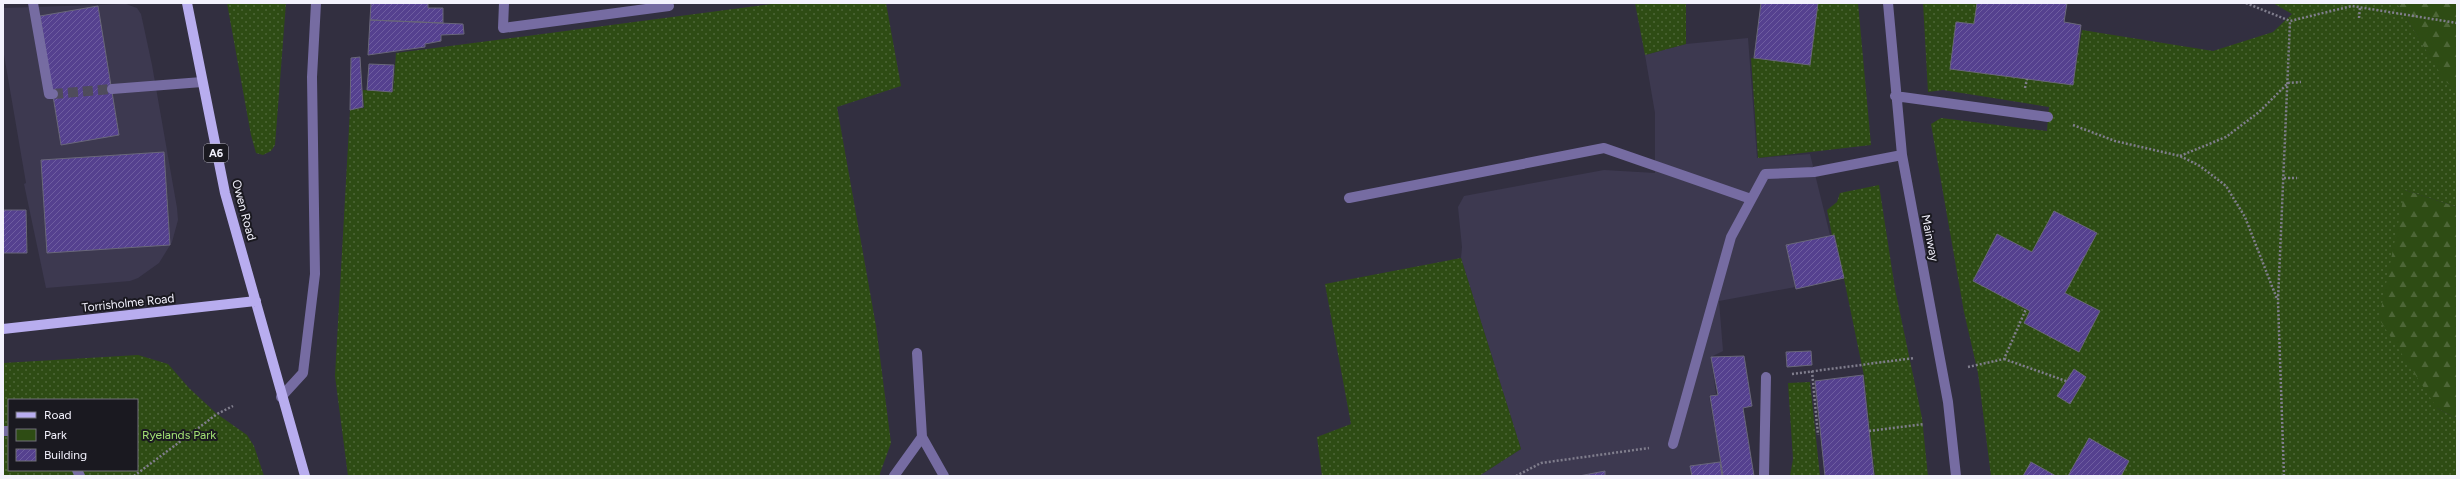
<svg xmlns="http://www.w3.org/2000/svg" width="2460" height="479" viewBox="0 0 2460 479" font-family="Figtree,sans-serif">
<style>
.built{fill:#3d3950}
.green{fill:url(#green-dots);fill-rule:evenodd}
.forest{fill:url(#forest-firs)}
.building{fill:url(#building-hatch);stroke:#69677a}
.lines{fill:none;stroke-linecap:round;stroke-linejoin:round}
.minor-tunnel{stroke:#4f4c5c;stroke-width:10;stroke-dasharray:10 5;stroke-linecap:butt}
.path{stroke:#807e8d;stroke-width:2.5;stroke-dasharray:2 2;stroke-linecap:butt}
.minor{stroke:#766ca2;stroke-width:10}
.major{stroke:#b8adef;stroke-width:10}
.labels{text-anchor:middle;stroke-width:4;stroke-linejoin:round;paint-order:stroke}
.shield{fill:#1a1920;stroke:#b2b1bb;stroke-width:1}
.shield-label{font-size:11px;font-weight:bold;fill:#f3f2fd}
.street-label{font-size:12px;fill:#f3f2fd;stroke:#1a1920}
.park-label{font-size:12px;fill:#a1e073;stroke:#1a1920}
</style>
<defs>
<pattern id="green-dots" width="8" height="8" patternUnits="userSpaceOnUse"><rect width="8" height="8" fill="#2e4c14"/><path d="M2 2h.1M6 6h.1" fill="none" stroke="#4d6637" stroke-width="1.8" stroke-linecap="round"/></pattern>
<pattern id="forest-firs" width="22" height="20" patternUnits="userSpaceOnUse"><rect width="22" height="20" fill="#2e4c14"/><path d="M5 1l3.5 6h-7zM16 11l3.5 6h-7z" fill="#4d6637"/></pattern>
<pattern id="building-hatch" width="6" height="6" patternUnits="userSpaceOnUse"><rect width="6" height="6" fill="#55418f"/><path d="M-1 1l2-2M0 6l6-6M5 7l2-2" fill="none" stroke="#6e5da0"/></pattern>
</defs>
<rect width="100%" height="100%" fill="#322f40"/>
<path class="built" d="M 126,4 L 137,8 L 141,14 L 152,65 L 177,208 L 178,220 L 172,242 L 159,263 L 138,278 L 130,281 L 46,288 L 24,184 L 26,183 L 3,49 L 3,8 Z
M 1748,38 L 1757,158 L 1810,154 L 1830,235 L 1834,235 L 1844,278 L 1719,301 L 1723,351 L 1711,357 L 1716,394 L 1709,396 L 1723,476 L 1479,476 L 1521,449 L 1461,258 L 1462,247 L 1458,207 L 1464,196 L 1604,170 L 1655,173 L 1655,113 L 1645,55 L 1686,44 Z"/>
<path class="green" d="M 227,3 L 286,3 L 275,145 L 271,151 L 263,155 L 256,153 L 251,135 Z
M 780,3 L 886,3 L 901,86 L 837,107 L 876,326 L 891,443 L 879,476 L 348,476 L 335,376 L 350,110 L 364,108 L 363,90 L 393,92 L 396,53 Z
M 1635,3 L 1686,3 L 1686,44 L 1645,55 Z
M 1818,3 L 1858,3 L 1871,145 L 1758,158 L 1751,58 L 1810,65 Z
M 1923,3 L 1977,3 L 1974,24 L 1956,22 L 1950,69 L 2073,85 L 2082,30 L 2213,51 L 2273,32 L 2292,14 L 2273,3 L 2397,3 L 2445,80 L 2457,91 L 2457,207 L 2405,190 L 2437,408 L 2457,419 L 2457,476 L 1991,476 L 1978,373 L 1964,312 L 1931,124 L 1941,118 L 2047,131 L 2049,107 L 1943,90 L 1928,92 Z
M 1879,185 L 1895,289 L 1922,418 L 1928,476 L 1875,476 L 1864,376 L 1835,235 L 1832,235 L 1827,210 L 1837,202 L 1840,193 Z
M 1461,258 L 1521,449 L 1479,476 L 1322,476 L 1317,437 L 1351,424 L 1325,284 Z
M 138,355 L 168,364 L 189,388 L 217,414 L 247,435 L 254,446 L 264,476 L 3,476 L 3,363 ZM 9,400 L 137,400 L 137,470 L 9,470 Z
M 1810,382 L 1820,476 L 1790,476 L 1793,459 L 1788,383 Z"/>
<path class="forest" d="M 2397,3 L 2457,3 L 2457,91 L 2445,81 Z
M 2405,190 L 2457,207 L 2457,419 L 2437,408 L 2379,319 Z"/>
<path class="building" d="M 371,3 L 428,3 L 428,8 L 443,8 L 443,23 L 370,20 Z
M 1761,3 L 1818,3 L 1810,65 L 1754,58 Z
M 1977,3 L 2067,3 L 2064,22 L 2081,25 L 2073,85 L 1950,69 L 1956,22 L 1974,24 Z
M 98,6 L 119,135 L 61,145 L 40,16 Z
M 370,20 L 463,24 L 464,34 L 441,35 L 441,41 L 425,44 L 425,47 L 368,55 Z
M 360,57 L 363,107 L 350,110 L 351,58 Z
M 369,64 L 394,65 L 392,92 L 367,90 Z
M 164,152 L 170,245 L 47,253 L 41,160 Z
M 3,210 L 26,210 L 27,253 L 3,253 Z
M 2054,211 L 2097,233 L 2065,293 L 2100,311 L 2079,352 L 2024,323 L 2030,311 L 1973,281 L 1997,234 L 2032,252 Z
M 1834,235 L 1844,278 L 1796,289 L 1786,245 Z
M 1811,351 L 1812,365 L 1787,367 L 1786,352 Z
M 1744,356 L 1752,406 L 1743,408 L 1754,476 L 1723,476 L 1710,396 L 1718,395 L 1711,357 Z
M 2074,369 L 2086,377 L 2070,404 L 2057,396 Z
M 1863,375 L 1874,476 L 1825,476 L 1815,381 Z
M 2089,438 L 2129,461 L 2121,476 L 2068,476 Z
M 1720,462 L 1722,476 L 1692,476 L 1690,466 Z
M 2031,462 L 2056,476 L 2023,476 Z
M 1605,471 L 1605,476 L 1579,476 Z"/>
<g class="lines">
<path class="minor-tunnel" d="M 53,94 L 112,89"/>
<path class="path" d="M 2246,3 L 2290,21 L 2352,6 L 2457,23
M 2359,18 L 2360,7
M 2025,88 L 2027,79
M 2073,125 L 2115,141 L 2180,156 L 2200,166 L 2226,186 L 2245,217 L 2277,299
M 2180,156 L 2226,137 L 2259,112 L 2288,83 L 2301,82
M 2284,178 L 2297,178
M 2004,359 L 2066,381
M 1968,367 L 2004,359 L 2026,309
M 1812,371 L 1818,435
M 1792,374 L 1914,358
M 1869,431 L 1924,424
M 134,476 L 217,414 L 233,406
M 1516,476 L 1541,463 L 1649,448
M 2284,476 L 2278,301 L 2290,21"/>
<path class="minor" d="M 33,3 L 49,94 L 53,94
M 504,3 L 503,28 L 669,6
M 1888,3 L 1902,155 L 1948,402 L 1956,476
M 112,89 L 202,82
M 1895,96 L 2048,117
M 1349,198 L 1604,148 L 1751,199
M 917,353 L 922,437 L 944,476
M 281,397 L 303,373 L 315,274 L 312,77 L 316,3
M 3,431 L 9,431
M 1673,444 L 1731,237 L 1765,174 L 1814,172 L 1902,155
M 77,470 L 80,476
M 894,476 L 922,437
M 1764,476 L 1766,377"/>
<path class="major" d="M 187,3 L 225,193 L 305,476
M 3,329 L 256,301"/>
</g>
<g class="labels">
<rect class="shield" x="204" y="144" width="24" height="18" rx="3"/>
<g class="shield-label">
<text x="216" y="157">A6</text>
</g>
<g class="street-label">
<text transform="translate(244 210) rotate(75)" y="4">Owen Road</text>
<text transform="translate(1930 238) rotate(79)" y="4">Mainway</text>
<text transform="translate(128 303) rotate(-6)" y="4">Torrisholme Road</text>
</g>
<g class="park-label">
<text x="179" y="439">Ryelands Park</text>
</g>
</g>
<rect width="2460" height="479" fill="none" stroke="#f3f2fd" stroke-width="8"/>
<rect x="8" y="399" width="130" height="72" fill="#1a1920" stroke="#717078"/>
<rect x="16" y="412" width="20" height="6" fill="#b8adef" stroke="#717078"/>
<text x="44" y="419" font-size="12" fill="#f3f2fd">Road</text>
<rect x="16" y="429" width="20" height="12" fill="#2e4c14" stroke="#717078"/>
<text x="44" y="439" font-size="12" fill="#f3f2fd">Park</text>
<rect x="16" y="449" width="20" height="12" fill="url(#building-hatch)" stroke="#717078"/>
<text x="44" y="459" font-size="12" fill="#f3f2fd">Building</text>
</svg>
